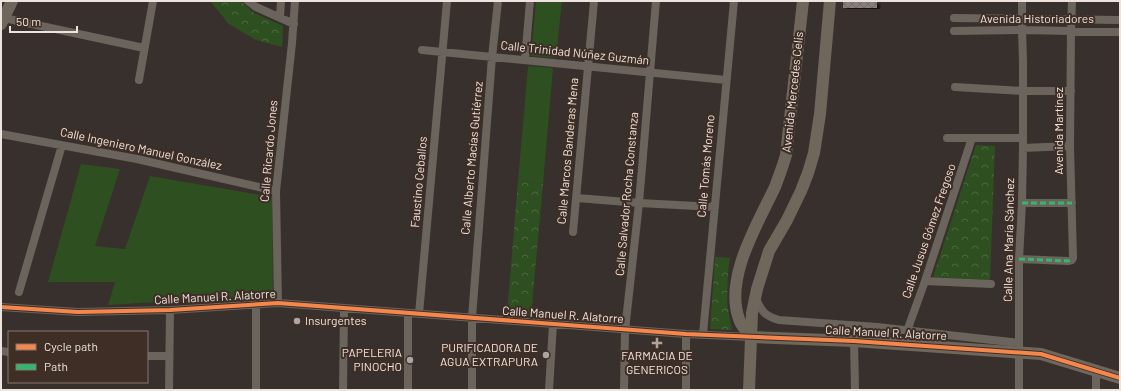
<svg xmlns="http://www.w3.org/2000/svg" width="1121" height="391" viewBox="0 0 1121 391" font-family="Barlow,sans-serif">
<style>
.green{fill:#2e4f20}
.park{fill:url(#park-crowns)}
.building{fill:url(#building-cross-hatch);filter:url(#shadow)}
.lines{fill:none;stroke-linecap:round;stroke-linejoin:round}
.street{stroke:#6b645c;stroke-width:8}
.secondary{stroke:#6f665c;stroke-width:12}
.quiet{stroke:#33b770;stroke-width:3;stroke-dasharray:6 3;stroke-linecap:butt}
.cycleway-casing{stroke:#3e2e26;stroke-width:6}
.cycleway{stroke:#f5874c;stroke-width:4}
.poi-dot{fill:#aea4a0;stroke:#3e2e26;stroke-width:1.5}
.labels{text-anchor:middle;stroke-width:4;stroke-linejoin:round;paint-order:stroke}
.street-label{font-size:12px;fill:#eee3de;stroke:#3e2e26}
.poi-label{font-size:12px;fill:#eee3de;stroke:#3e2e26;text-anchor:end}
</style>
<defs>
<pattern id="park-crowns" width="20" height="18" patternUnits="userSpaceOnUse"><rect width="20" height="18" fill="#2e4f20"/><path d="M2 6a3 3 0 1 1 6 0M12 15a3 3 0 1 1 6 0" fill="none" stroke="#4d6840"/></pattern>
<pattern id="building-cross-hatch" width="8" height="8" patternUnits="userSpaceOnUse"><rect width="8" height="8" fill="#877f7c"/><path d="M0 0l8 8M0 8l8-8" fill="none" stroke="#716a68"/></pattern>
<filter id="shadow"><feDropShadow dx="3" dy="3" stdDeviation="1" flood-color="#0009"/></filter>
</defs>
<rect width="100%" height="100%" fill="#38302c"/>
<path class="green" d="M 536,1 L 562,1 L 556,58 L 531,56 Z
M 528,66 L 553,68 L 543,184 L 518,181 Z
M 81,164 L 120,169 L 95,246 L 125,249 L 150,176 L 272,197 L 273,295 L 108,305 L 115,282 L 48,282 Z"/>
<path class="park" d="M 210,1 L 241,1 L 254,13 L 283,26 L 282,47 L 256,40 L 229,24 Z
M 976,145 L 995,146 L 990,280 L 933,277 Z
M 518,181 L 543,184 L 531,316 L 507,314 Z
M 715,257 L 730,258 L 728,272 L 727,304 L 732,330 L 710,329 Z"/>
<path class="building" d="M 843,1 L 877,1 L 877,8 L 843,8 Z"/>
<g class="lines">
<path class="street" d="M 248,1 L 256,7 L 294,24
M 280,17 L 281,1
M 4,18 L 144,48
M 954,18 L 1120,20
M 954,31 L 1022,30 L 1120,32
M 422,50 L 726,80
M 525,60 L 530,1
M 139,80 L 153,1
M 955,87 L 1023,91 L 1071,91
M 1,134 L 137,159 L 276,191
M 947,138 L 1022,138
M 1023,148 L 1070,146
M 577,198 L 639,203 L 715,207
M 1022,203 L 1072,203
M 573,232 L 594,1
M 1019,259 L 1068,261 L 1072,260 L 1073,258 L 1070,146 L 1071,31 L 1072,1
M 925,281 L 991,284
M 19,292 L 62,145
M 756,299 C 762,312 765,316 779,320 L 877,327 L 1019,343
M 278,303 L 276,191 L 292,43 L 295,1
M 1,307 L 78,312 L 170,310 L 278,303 L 686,334 L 751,337
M 419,314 L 447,1
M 907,331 L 925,281 L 972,138
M 703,334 L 734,1
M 854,341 L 855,390
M 1,351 L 9,352
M 147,356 L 169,356
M 169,390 L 170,310
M 256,390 L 256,304
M 343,390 L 344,308
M 408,390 L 408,313
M 472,390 L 472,318 L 492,57 L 498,1
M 549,390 L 553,324
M 624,390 L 625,330 L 639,203 L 656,1
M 686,390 L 686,334
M 1019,390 L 1019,259 L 1022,203 L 1023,148 L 1023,61 L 1022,30 L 1022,1
M 1096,390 L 1096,371"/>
<path class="secondary" d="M 1,24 L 12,1
M 751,337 L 854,341 L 1041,354 L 1120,378
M 751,337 C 747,331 741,326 739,319 C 724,278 758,223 775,187 C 779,176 783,166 786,155 L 803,1
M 749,390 L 752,313 L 757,289 L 769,251 L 787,220 L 801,191 L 808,173 L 814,153 L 820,114 L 830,1"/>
<path class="quiet" d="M 1022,203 L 1072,203
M 1019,259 L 1068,261 L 1072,260"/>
<defs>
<path id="cycleway" d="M 1,307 L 78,312 L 170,310 L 278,303 L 686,334 L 854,341 L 1041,354 L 1120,378"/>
</defs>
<use href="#cycleway" class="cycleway-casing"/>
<use href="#cycleway" class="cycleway"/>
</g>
<g class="poi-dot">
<circle cx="297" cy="321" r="4"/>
<path d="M655 337h4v4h4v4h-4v4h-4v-4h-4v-4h4z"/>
<circle cx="546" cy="355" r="4"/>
<circle cx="410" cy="360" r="4"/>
</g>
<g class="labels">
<g class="street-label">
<text x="1037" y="23">Avenida Historiadores</text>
<text transform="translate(575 53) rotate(6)" y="4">Calle Trinidad Núñez Guzmán</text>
<text transform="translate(793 92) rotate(-84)" y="4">Avenida Mercedes Celis</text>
<text transform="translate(1059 131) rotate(-90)" y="4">Avenida Martínez</text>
<text transform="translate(141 149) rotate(12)" y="4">Calle Ingeniero Manuel González</text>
<text transform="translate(269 151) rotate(-85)" y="4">Calle Ricardo Jones</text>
<text transform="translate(568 151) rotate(-85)" y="4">Calle Marcos Banderas Mena</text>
<text transform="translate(472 158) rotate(-85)" y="4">Calle Alberto Macías Gutiérrez</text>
<text transform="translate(706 166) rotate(-85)" y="4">Calle Tomás Moreno</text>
<text transform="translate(419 182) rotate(-85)" y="4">Faustino Ceballos</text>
<text transform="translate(627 194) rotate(-85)" y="4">Calle Salvador Rocha Constanza</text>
<text transform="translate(929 231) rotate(-71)" y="4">Calle Jusus Gómez Fregoso</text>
<text transform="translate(1009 240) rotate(-89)" y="4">Calle Ana María Sánchez</text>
<text transform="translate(215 297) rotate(-3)" y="4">Calle Manuel R. Alatorre</text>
<text transform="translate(563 315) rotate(4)" y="4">Calle Manuel R. Alatorre</text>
<text transform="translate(886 333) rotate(3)" y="4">Calle Manuel R. Alatorre</text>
</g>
<g class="poi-label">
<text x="305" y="325" text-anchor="start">Insurgentes</text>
<text x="538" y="352">PURIFICADORA DE<tspan x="538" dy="14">AGUA EXTRAPURA</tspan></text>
<text x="402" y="357">PAPELERIA<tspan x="402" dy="14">PINOCHO</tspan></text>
<text x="657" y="360" text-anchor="middle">FARMACIA DE<tspan x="657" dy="14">GENERICOS</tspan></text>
</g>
</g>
<rect width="1121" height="391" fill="none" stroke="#eee3de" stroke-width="4"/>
<rect x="8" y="331" width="140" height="52" fill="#3e2e26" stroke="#847670"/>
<rect x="16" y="344" width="20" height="6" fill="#f5874c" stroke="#847670"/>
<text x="44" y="351" font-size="12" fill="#eee3de">Cycle path</text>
<rect x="16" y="364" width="20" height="6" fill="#33b770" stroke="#847670"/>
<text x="44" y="371" font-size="12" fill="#eee3de">Path</text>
<path d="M10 26v6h67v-6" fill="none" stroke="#eee3de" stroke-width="2"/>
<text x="16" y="26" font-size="12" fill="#eee3de" stroke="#3e2e26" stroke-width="3" paint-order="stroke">50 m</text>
</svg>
